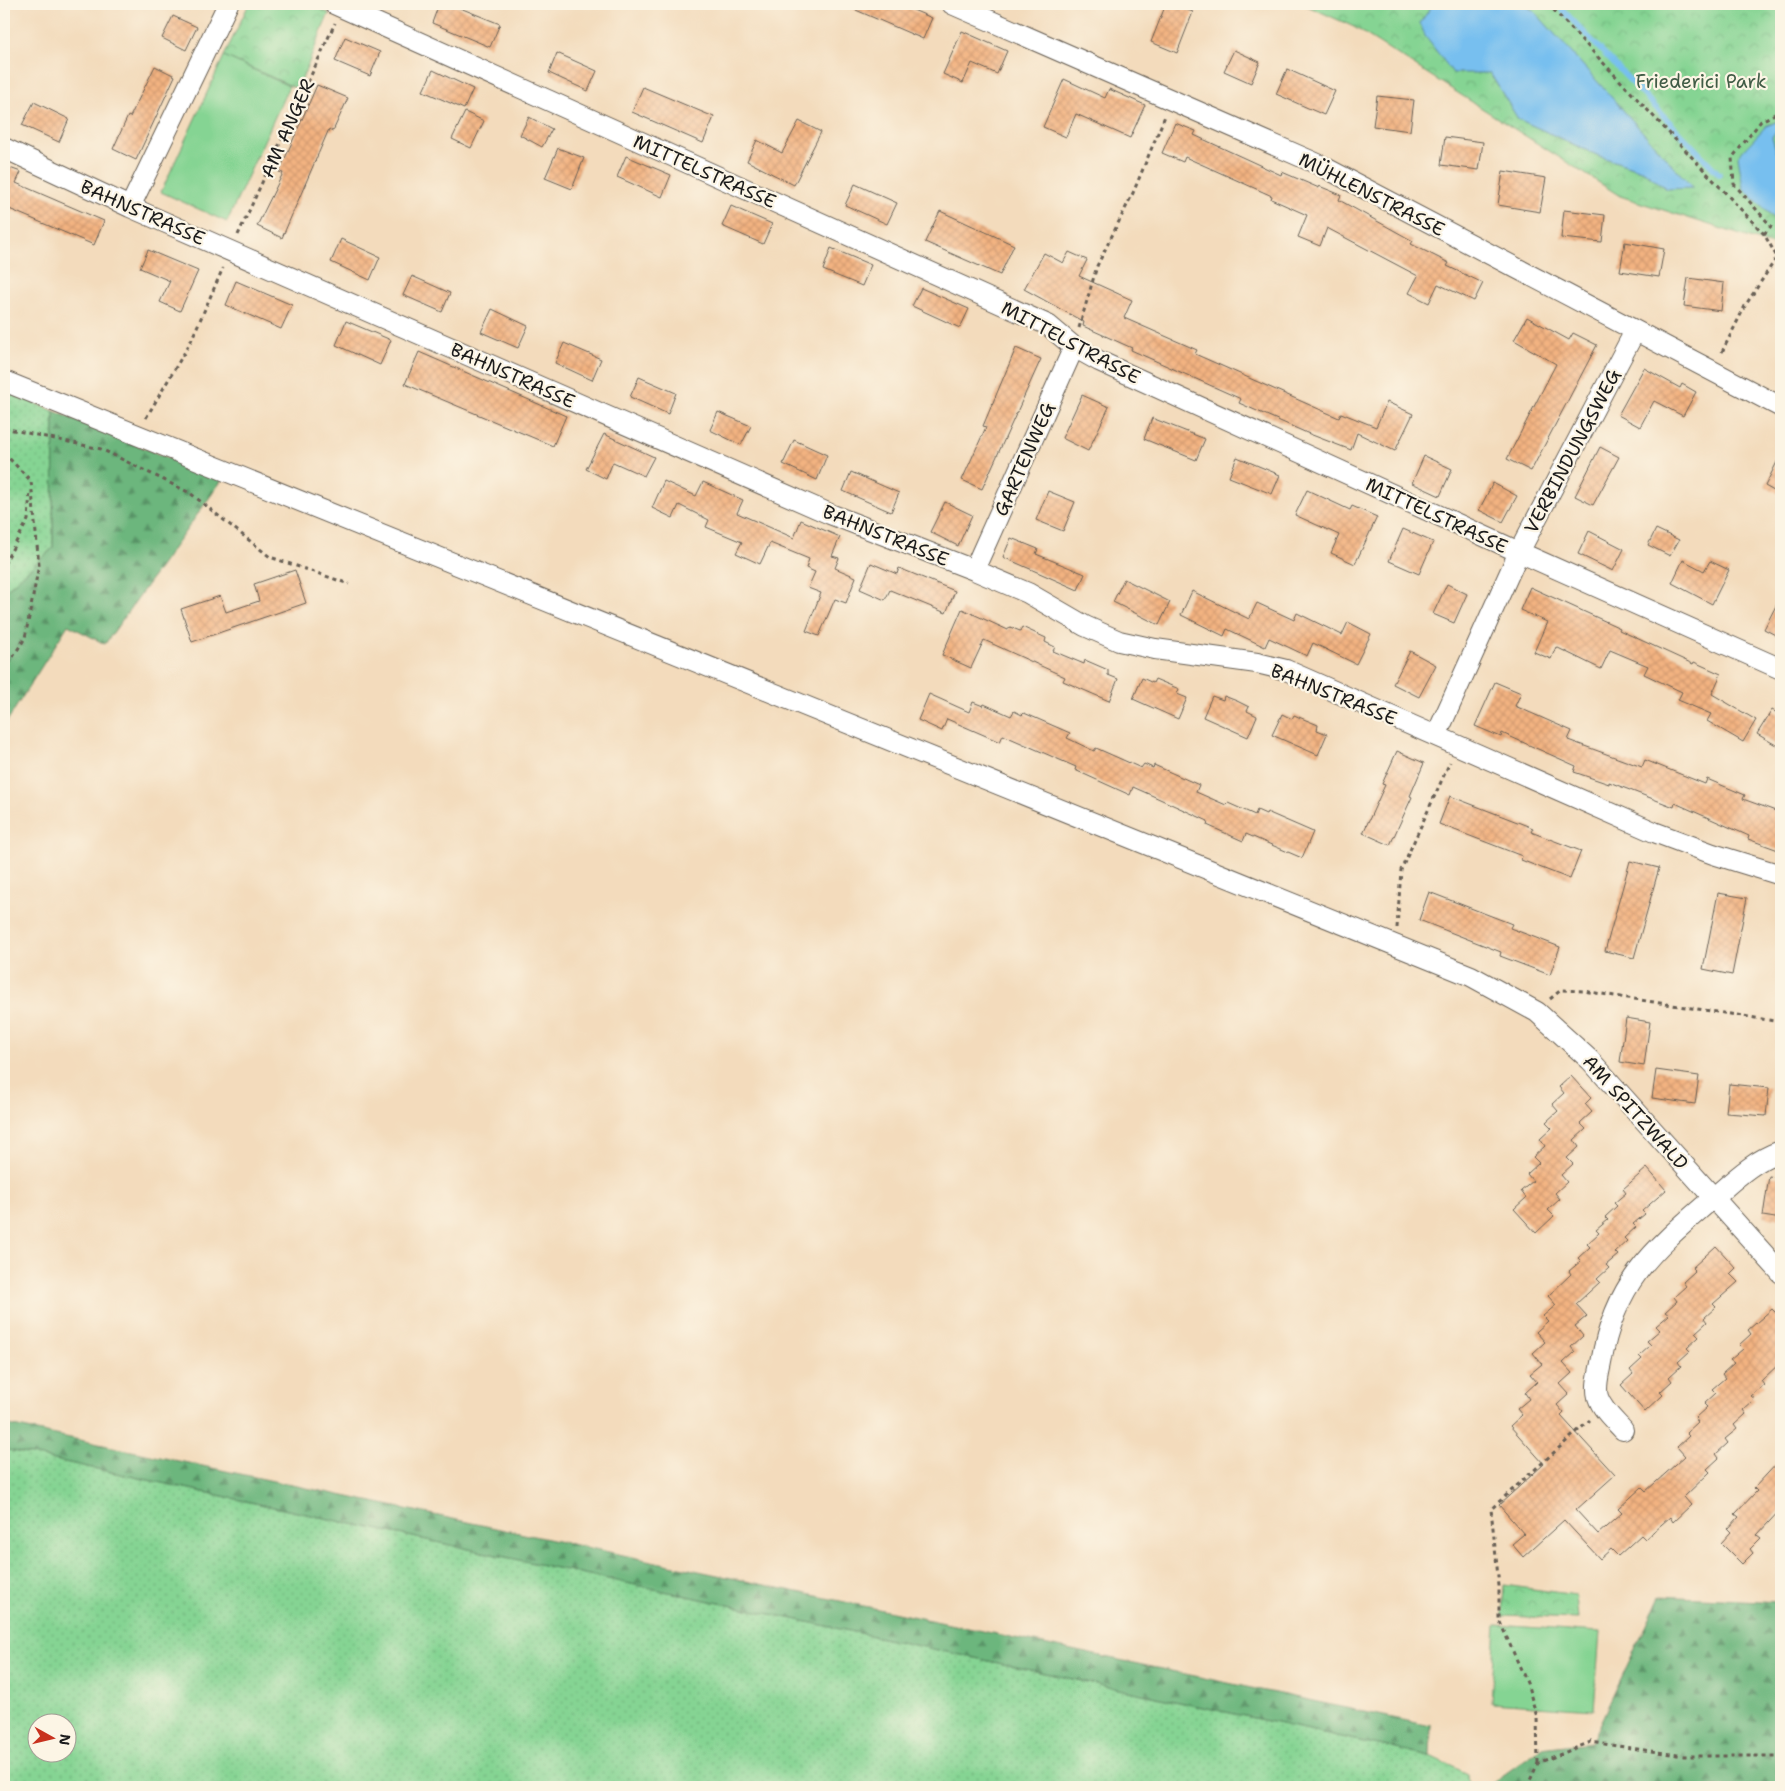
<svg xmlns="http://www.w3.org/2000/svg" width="1785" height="1791" viewBox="0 0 1785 1791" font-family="'Shantell Sans',sans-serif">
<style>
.grass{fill:url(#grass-dots);stroke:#507858;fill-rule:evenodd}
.forest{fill:url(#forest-firs);stroke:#44694c}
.park{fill:url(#park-crowns);stroke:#507858}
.pitch{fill:#85d493;stroke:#507858}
.water{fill:#77bfef;stroke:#4a6e86}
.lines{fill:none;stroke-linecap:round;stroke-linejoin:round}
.stream{stroke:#77bfef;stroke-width:5.5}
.building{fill:url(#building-cross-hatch)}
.street-casing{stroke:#675f54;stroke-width:22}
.path{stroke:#675f54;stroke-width:3;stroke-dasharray:4 4;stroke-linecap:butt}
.street{stroke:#fff;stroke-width:20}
.labels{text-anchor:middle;stroke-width:4.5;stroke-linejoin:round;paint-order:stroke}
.park-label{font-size:19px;fill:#415c46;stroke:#fcf5e5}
.street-label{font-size:19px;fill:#1c1c1c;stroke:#fcf5e5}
</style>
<defs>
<pattern id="grass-dots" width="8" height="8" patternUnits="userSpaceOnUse" patternTransform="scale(1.25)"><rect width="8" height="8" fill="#85d493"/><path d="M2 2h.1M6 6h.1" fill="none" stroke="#72b57e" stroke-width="1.8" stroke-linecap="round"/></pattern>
<pattern id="forest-firs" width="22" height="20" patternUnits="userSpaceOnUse" patternTransform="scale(1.25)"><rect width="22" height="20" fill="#6cb67d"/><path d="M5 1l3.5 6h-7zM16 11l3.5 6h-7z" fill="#589366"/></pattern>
<pattern id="park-crowns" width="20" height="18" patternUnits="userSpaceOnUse" patternTransform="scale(1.25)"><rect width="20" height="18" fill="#85d493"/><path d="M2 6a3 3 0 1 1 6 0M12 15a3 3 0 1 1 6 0" fill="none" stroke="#72b57e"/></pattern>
<pattern id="building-cross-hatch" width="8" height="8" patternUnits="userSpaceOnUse" patternTransform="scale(1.25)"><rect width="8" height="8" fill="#f3b381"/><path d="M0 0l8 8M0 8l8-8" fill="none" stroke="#d0996f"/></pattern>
</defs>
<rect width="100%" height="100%" fill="#fcf5e5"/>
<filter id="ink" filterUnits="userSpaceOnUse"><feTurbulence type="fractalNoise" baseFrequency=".02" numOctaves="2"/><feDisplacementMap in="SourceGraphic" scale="10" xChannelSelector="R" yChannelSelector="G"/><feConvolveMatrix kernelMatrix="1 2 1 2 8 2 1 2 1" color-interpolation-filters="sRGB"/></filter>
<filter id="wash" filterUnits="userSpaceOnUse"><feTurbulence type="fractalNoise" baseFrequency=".0096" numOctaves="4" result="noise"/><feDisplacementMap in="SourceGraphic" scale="20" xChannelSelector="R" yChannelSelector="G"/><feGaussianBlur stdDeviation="1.12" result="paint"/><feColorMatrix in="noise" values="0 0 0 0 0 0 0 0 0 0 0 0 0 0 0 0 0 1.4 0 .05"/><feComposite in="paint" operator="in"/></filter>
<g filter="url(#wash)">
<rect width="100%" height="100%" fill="#f3dbbc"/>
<path class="grass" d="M 4,391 L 54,411 L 53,548 L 4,592 Z
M 4,1449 L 1430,1756 L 1468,1774 L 1469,1787 L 4,1787 ZM 38,1724 L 68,1724 L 68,1754 L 38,1754 Z"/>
<path class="forest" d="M 54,411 L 222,480 L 105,644 L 68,625 L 4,726 L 4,592 L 53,548 Z
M 4,1424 L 1431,1726 L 1430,1756 L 4,1449 Z
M 1660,1596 L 1781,1602 L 1781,1787 L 1491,1787 L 1495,1781 L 1541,1748 L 1591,1742 Z"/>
<path class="park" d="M 249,4 L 307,4 L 329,13 L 298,89 L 224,56 Z
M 1303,4 L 1433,4 L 1421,23 L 1490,73 L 1519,119 L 1599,156 L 1644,171 L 1667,189 L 1534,11 L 1523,4 L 1781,4 L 1781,120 L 1766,126 L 1743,188 L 1781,225 L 1781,248 L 1620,196 L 1354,27 Z
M 1780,124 L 1781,124 L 1781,155 L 1777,153 L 1772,137 Z
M 1504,1585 L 1576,1595 L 1578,1619 L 1502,1616 Z"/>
<path class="pitch" d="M 224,56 L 289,86 L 227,222 L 161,192 Z
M 1496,1625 L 1600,1632 L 1594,1710 L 1491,1703 Z"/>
<path class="water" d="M 1433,4 L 1523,4 L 1534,11 L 1693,188 L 1667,189 L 1644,171 L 1599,156 L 1518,119 L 1490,73 L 1453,73 L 1425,36 L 1420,23 Z
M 1781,120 L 1781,124 L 1772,137 L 1777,153 L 1781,155 L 1781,225 L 1743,188 L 1738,156 L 1766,126 Z"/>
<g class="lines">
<path class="stream" d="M 1557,4 L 1719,174"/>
</g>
<g id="blocks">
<path class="building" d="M 439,4 L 450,4 L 500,24 L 490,47 L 432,23 Z
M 842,4 L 899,4 L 932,18 L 923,39 Z
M 1166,4 L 1172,4 L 1193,12 L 1177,53 L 1151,42 Z
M 173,16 L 197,27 L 186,50 L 162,38 Z
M 962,31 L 1007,51 L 997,74 L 972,63 L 963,83 L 943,74 Z
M 345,37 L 380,52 L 370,76 L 335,61 Z
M 1234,50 L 1260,62 L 1251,83 L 1224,71 Z
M 557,53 L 597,71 L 588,91 L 549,73 Z
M 155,66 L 175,76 L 136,160 L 113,149 L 128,116 L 130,117 Z
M 1287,69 L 1335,91 L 1324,115 L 1276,94 Z
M 433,70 L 473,89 L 464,109 L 423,91 Z
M 1064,79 L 1105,98 L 1109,89 L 1145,105 L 1130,138 L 1076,114 L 1066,137 L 1043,127 Z
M 317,85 L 348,98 L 333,131 L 329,129 L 282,238 L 257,226 L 283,173 L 279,172 Z
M 643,87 L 714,117 L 703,143 L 632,112 Z
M 1377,96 L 1414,100 L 1410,131 L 1373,126 Z
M 34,102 L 69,119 L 59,142 L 22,125 Z
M 465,112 L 484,121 L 471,148 L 452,139 Z
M 529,117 L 552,129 L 542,147 L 520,135 Z
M 799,121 L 821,132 L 794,185 L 747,161 L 757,140 L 782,153 Z
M 1175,123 L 1196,131 L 1194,135 L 1281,175 L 1282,172 L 1319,188 L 1319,186 L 1341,195 L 1339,200 L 1413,241 L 1411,244 L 1449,263 L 1447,266 L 1483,283 L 1474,301 L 1438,284 L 1429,303 L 1409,293 L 1418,276 L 1327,228 L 1320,246 L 1298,237 L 1307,215 L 1271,199 L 1272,196 L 1185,157 L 1183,162 L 1162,153 Z
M 1445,137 L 1483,142 L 1479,170 L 1441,165 Z
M 558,148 L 584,158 L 572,189 L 545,178 Z
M 626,156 L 671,175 L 662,197 L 617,177 Z
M 4,166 L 21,172 L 16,183 L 104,221 L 94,245 L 7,208 L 4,213 Z
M 1503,171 L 1546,178 L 1540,212 L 1498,205 Z
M 855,184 L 897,203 L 887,224 L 845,205 Z
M 731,206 L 772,224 L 763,244 L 722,226 Z
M 1564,210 L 1605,215 L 1602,242 L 1561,238 Z
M 940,211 L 1014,245 L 1000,275 L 925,242 Z
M 341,239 L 380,257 L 370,280 L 331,262 Z
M 1625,242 L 1664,249 L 1659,277 L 1620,271 Z
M 831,248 L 871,265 L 862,286 L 823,270 Z
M 148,250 L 198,271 L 180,311 L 160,302 L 170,281 L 140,268 Z
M 1069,252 L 1087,260 L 1079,276 L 1132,300 L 1124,318 L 1197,350 L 1195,354 L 1339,418 L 1341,413 L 1376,427 L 1387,402 L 1413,414 L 1395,451 L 1357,433 L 1351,450 L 1307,433 L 1239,403 L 1241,399 L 1131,350 L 1132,348 L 1083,326 L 1084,322 L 1024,289 L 1044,253 L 1063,263 Z
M 412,276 L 450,293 L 442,312 L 403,295 Z
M 1688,278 L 1724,283 L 1721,311 L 1684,306 Z
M 236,281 L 292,305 L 281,329 L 226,305 Z
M 921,288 L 969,309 L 960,328 L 912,306 Z
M 492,309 L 528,326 L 518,348 L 481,332 Z
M 1527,317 L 1569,340 L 1573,333 L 1597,345 L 1531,471 L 1507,459 L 1556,364 L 1514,340 Z
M 346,321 L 391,340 L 380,365 L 336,345 Z
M 564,343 L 601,359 L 592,380 L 555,363 Z
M 1016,348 L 1041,359 L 982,489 L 962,480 L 986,427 L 983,426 Z
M 419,352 L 566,416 L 553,446 L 405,384 Z
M 1644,368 L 1680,388 L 1682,384 L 1696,392 L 1683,416 L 1654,401 L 1640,427 L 1618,415 Z
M 639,377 L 676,393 L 668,414 L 630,397 Z
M 1082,395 L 1109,407 L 1088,451 L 1062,438 Z
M 718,412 L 751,426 L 741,445 L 710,430 Z
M 1152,418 L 1205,439 L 1196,460 L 1144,439 Z
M 604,434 L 654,457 L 644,476 L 613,462 L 606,479 L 586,469 Z
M 794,440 L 827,455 L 817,480 L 783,464 Z
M 1600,447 L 1619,457 L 1593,505 L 1575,496 Z
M 1781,454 L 1781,495 L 1765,486 Z
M 1424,456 L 1452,469 L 1440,496 L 1412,483 Z
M 1237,457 L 1280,475 L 1272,494 L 1229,477 Z
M 851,472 L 899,493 L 891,512 L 843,491 Z
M 664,481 L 696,496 L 703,482 L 743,500 L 737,513 L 794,538 L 801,520 L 840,537 L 832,556 L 839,558 L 835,568 L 856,577 L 846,603 L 835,599 L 819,636 L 806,631 L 821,593 L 808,588 L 815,572 L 806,568 L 809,559 L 770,543 L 760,564 L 736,553 L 742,542 L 706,527 L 709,520 L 679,505 L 673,518 L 652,508 Z
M 1493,483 L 1517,496 L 1503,522 L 1479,510 Z
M 1307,490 L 1350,510 L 1352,506 L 1377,517 L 1355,564 L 1331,553 L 1339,535 L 1295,515 Z
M 1048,491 L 1075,502 L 1063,531 L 1036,520 Z
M 945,502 L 972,515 L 958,546 L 930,532 Z
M 1403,529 L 1433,542 L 1419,574 L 1389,561 Z
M 1656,529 L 1679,540 L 1670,556 L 1648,545 Z
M 1589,531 L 1624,549 L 1613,571 L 1578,554 Z
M 1011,538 L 1038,549 L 1036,554 L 1085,574 L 1078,590 L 1003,557 Z
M 1683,560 L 1704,571 L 1710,561 L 1729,570 L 1712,604 L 1672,583 Z
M 871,563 L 897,574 L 899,568 L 955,591 L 946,613 L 890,590 L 885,600 L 860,589 Z
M 295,570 L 306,603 L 192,642 L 181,609 L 220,596 L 226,612 L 259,601 L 254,584 Z
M 1124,579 L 1170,602 L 1159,625 L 1113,602 Z
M 1447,584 L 1467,594 L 1454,623 L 1433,614 Z
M 1530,587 L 1620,628 L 1619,630 L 1693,664 L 1694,662 L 1721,674 L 1712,694 L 1756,720 L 1743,742 L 1707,721 L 1711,714 L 1678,700 L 1682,692 L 1644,674 L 1648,666 L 1610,650 L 1601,669 L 1556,647 L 1551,659 L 1534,652 L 1547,622 L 1520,610 Z
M 1192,591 L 1249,619 L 1257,603 L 1294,620 L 1297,613 L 1342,635 L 1348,622 L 1371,634 L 1356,664 L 1313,643 L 1307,656 L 1269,638 L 1265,647 L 1227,629 L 1224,636 L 1181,615 Z
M 1781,596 L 1781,638 L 1764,629 Z
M 962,609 L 1008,630 L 1010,627 L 1020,631 L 1022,627 L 1046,638 L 1045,642 L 1055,647 L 1053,651 L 1084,664 L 1085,660 L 1108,670 L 1108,675 L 1118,679 L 1109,701 L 1063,681 L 1065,677 L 984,640 L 971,668 L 942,655 Z
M 1410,651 L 1436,665 L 1419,697 L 1393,684 Z
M 1142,678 L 1153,683 L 1155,679 L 1179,689 L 1177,694 L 1187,698 L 1178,719 L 1133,699 Z
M 1495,682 L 1521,693 L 1515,706 L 1572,731 L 1568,740 L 1642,767 L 1645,760 L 1705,784 L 1707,779 L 1745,795 L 1743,799 L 1781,813 L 1781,851 L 1748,839 L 1749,836 L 1675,803 L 1674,807 L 1609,782 L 1609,784 L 1574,772 L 1576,766 L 1502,733 L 1501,737 L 1475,726 Z
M 929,694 L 969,712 L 973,702 L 983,706 L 984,704 L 1011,716 L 1014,711 L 1022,715 L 1024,713 L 1070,733 L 1067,738 L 1094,751 L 1096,748 L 1141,768 L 1144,764 L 1153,768 L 1154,765 L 1199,785 L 1196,792 L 1226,805 L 1228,803 L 1255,815 L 1257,810 L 1266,814 L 1267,812 L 1313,832 L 1302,858 L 1246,834 L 1243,841 L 1207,825 L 1208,821 L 1151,795 L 1133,787 L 1130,795 L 1075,770 L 1076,767 L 1003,735 L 1000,742 L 947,719 L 942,731 L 918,720 Z
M 1212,696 L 1223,700 L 1224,696 L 1237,701 L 1249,707 L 1247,711 L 1257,716 L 1248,737 L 1203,717 Z
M 1772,710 L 1781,715 L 1781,748 L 1757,734 Z
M 1282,714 L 1292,719 L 1294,715 L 1318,725 L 1317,730 L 1327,734 L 1318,755 L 1272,735 Z
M 1397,751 L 1424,763 L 1410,796 L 1412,797 L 1390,845 L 1363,833 L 1385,785 L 1382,784 Z
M 1450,796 L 1533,828 L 1531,832 L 1581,851 L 1570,879 L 1521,860 L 1522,856 L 1439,824 Z
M 1630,861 L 1659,868 L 1634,958 L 1605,951 Z
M 1429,892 L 1512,924 L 1510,928 L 1560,947 L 1550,975 L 1500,956 L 1501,952 L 1419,920 Z
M 1718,893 L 1747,898 L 1732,975 L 1703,969 Z
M 1626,1018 L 1650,1022 L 1644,1066 L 1620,1062 Z
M 1656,1070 L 1699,1076 L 1695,1104 L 1652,1098 Z
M 1571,1076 L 1591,1098 L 1585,1104 L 1592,1112 L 1580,1123 L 1586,1129 L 1574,1140 L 1579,1147 L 1567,1158 L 1573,1164 L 1561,1175 L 1567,1182 L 1555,1193 L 1560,1199 L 1548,1210 L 1554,1216 L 1536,1233 L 1514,1209 L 1526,1198 L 1521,1191 L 1533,1181 L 1527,1174 L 1539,1163 L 1533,1157 L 1545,1146 L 1540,1139 L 1552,1128 L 1546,1122 L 1558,1111 L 1552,1104 L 1564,1093 L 1559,1087 Z
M 1729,1084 L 1769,1088 L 1766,1116 L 1726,1113 Z
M 1647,1168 L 1666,1190 L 1642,1211 L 1645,1214 L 1633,1224 L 1636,1227 L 1624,1238 L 1627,1241 L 1615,1252 L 1618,1255 L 1606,1265 L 1609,1268 L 1597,1279 L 1600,1282 L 1576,1304 L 1587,1316 L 1575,1326 L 1583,1336 L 1571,1347 L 1575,1352 L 1563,1363 L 1572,1373 L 1560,1384 L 1569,1394 L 1557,1405 L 1564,1413 L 1561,1416 L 1615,1475 L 1576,1510 L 1598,1534 L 1622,1513 L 1618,1509 L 1642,1487 L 1646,1491 L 1685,1456 L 1677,1447 L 1689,1436 L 1686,1433 L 1698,1422 L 1695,1418 L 1707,1407 L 1704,1404 L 1716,1393 L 1712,1389 L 1725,1378 L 1722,1374 L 1734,1363 L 1730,1360 L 1743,1349 L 1739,1345 L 1751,1334 L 1748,1330 L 1772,1309 L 1781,1318 L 1781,1362 L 1761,1381 L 1764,1385 L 1751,1396 L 1755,1399 L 1743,1410 L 1746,1414 L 1734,1425 L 1737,1429 L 1725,1439 L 1728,1443 L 1716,1454 L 1719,1458 L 1707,1469 L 1710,1472 L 1684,1497 L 1691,1505 L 1673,1522 L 1670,1517 L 1645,1539 L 1641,1535 L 1618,1556 L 1611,1549 L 1600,1559 L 1564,1520 L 1523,1557 L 1512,1544 L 1524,1534 L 1499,1505 L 1544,1464 L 1510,1426 L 1522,1415 L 1517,1409 L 1529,1399 L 1525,1393 L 1537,1382 L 1530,1374 L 1542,1364 L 1533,1353 L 1545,1342 L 1536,1332 L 1548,1321 L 1543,1316 L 1556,1305 L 1548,1296 L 1571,1274 L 1569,1271 L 1581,1261 L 1578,1258 L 1590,1247 L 1587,1244 L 1599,1233 L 1596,1230 L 1608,1220 L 1605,1217 L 1617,1206 L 1614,1203 L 1626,1193 L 1623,1189 Z
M 1769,1176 L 1781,1178 L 1781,1219 L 1763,1216 Z
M 1716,1246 L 1736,1268 L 1730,1274 L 1738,1282 L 1713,1304 L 1716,1307 L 1704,1318 L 1707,1322 L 1695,1333 L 1699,1337 L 1687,1348 L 1690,1351 L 1678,1362 L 1681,1366 L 1669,1377 L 1672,1381 L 1660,1392 L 1663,1395 L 1645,1412 L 1621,1385 L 1633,1374 L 1630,1370 L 1642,1359 L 1639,1356 L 1651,1345 L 1647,1341 L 1660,1330 L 1656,1326 L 1669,1315 L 1665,1312 L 1677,1301 L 1674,1297 L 1686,1286 L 1683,1282 L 1695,1271 L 1692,1268 Z
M 1781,1459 L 1781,1509 L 1757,1535 L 1761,1538 L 1750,1549 L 1753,1553 L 1742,1564 L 1721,1543 L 1731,1532 L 1728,1529 L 1739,1517 L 1735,1514 L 1757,1491 L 1754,1488 Z"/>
</g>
</g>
<g filter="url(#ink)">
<use href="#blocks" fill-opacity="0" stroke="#675f54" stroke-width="1"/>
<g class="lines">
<defs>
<path id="street" d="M 334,4 L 1048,325 L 1074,347 L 1099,361 L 1519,552 L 1781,669
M 952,4 L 1320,165 L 1781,407
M 4,148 L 130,207 L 830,514 L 974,570 L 1028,593 L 1085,626 L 1119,641 L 1155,649 L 1257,663 L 1286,670 L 1654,832 L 1713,854 L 1781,875
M 130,207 L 228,4
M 4,381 L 1471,976 L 1537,1012 L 1590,1060 L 1781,1273
M 974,570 L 1074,347
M 1436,736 L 1519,552 L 1635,331
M 1623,1430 C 1615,1421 1602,1410 1598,1397 C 1595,1386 1599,1374 1601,1363 C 1615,1281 1653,1250 1713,1198 C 1734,1180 1754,1160 1781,1151"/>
</defs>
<use href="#street" class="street-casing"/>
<path class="path" d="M 1548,4 L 1764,234 L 1777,257 L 1745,306 L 1721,354
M 1764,234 L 1771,226 L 1734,184 L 1732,158 L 1761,121 L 1781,111
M 238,235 L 335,23
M 1079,328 L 1097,266 L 1133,193 L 1165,116
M 146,418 L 190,343 L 223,268
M 4,428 L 101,449 L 190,493 L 270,557 L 349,584
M 4,453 L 31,481 L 39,565 L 25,638 L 4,671
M 4,564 L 28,520 L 30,491
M 1397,928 L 1401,870 L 1450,762
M 1550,999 L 1561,990 L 1583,991 L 1781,1022
M 1538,1763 L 1537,1717 L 1527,1683 L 1499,1620 L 1499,1586 L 1491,1509 L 1590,1420
M 1457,1787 L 1457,1783
M 1527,1787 L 1538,1763 L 1591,1742 L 1684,1756 L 1781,1756"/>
<use href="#street" class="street"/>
</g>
</g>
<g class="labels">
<g class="park-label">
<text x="1701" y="88">Friederici Park</text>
</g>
<g class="street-label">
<text transform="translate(287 128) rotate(-66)" y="7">AM ANGER</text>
<text transform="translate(705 171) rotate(24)" y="7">MITTELSTRASSE</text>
<text transform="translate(1372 194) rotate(27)" y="7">MÜHLENSTRASSE</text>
<text transform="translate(143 212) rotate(24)" y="7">BAHNSTRASSE</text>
<text transform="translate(1071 342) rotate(28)" y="7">MITTELSTRASSE</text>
<text transform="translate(513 375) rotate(24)" y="7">BAHNSTRASSE</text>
<text transform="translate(1572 451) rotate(-62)" y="7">VERBINDUNGSWEG</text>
<text transform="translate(1024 459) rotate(-66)" y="7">GARTENWEG</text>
<text transform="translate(1437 515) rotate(25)" y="7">MITTELSTRASSE</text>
<text transform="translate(886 535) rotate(22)" y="7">BAHNSTRASSE</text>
<text transform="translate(1334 694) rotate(22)" y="7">BAHNSTRASSE</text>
<text transform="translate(1636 1112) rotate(48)" y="7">AM SPITZWALD</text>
</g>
</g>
<rect width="1785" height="1791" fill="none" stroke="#fcf5e5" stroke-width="20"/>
<g transform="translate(52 1738) rotate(98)"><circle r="24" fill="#fcf5e5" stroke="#a29e95"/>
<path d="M0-4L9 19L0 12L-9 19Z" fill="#c8321e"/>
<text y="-8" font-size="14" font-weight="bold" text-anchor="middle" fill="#1c1c1c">N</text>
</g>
</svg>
